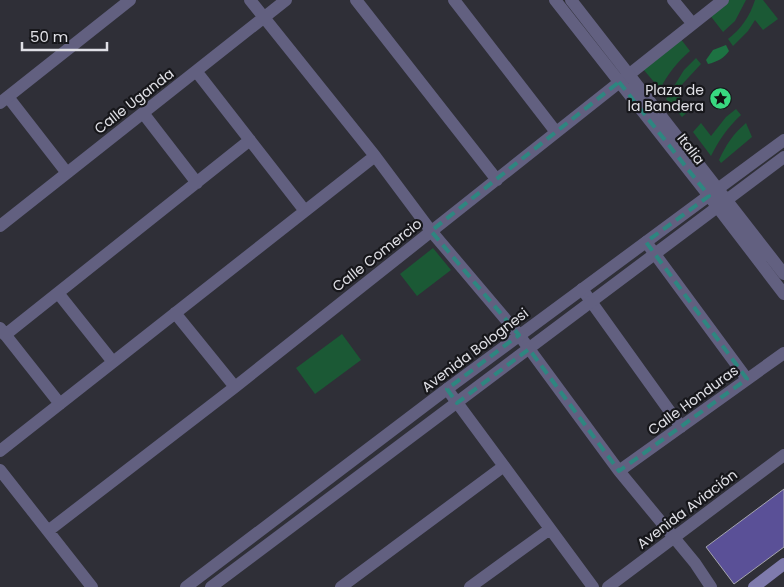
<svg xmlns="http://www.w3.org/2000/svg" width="784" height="587" viewBox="0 0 784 587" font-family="Poppins,sans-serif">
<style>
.green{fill:#1b5935}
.water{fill:#1d7242}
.building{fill:#5a5097;stroke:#a5a5af}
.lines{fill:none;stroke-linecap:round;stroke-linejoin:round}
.minor{stroke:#626080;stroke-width:12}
.tertiary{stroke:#626080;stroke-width:12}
.secondary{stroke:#7f7bad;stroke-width:12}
.marked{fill:none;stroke:#2e8680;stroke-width:4;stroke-dasharray:10 6;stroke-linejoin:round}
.labels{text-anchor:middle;stroke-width:4.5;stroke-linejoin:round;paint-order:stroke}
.poi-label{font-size:14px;fill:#e0e0e6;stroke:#17171b;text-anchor:end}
.street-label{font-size:14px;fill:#e0e0e6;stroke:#17171b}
</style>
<rect width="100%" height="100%" fill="#2f2f37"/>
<path class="green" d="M 727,0 L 746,0 L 735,21 L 723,32 L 709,14 Z
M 755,0 L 763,0 L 778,19 L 763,30 L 755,20 L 748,31 L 733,46 L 728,39 C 741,29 750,16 755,0 Z
M 680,38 L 690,51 C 677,62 668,74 660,89 L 643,69 Z
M 696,58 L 701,64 L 675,92 L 690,110 L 682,117 L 666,99 L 684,70 Z
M 736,109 L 741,115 C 727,128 719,140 711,156 L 693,132 L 701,123 L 711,136 L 726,117 Z
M 746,123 L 752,137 L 721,163 L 719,160 C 726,145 733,134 746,123 Z
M 433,248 L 451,270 L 417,296 L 400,274 Z
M 342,334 L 361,360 L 315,394 L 296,368 Z"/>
<path class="water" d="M 726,45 L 729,51 C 724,58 717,62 708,64 L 706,60 L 713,50 Z"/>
<path class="building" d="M 784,489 L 784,547 L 734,584 L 706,547 Z"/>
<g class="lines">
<path class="minor" d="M 250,0 L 375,156 L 431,231 L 519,335 L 619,471 L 695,563 L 711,587
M 356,0 L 497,180
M 454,0 L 556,132
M 673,0 L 692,23
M 196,71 L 305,211
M 8,97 L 67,173
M 143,113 L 197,183
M 0,226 L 286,0
M 646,242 L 747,379
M 582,289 L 681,427
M 58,293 L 113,362
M 175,313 L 235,387
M 0,328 L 60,404
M 5,335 L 250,140
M 447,389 L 593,587
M 0,451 L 375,156
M 0,470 L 92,587
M 619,471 L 784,353
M 48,531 L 235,387 L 723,0
M 341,587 L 504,466
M 470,587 L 550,529"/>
<path class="tertiary" d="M 555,0 L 709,196 L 784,294
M 571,0 L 784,274
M 0,103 L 130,0
M 186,587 L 447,389 L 784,140
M 211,587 L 784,157
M 608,587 L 784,455"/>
<path class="secondary" d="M 754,587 L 784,564"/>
</g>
<path class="marked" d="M 619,82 L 709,196 L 646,242 L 747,379 L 619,471 L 529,349 L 457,403 L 447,389 L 519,335 L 431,231 Z"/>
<defs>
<symbol id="sight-disc" viewBox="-11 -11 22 22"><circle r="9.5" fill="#38d880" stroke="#17171b"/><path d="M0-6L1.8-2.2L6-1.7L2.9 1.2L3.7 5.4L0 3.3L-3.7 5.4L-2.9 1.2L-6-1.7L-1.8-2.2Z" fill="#111"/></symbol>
</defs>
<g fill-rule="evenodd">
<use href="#sight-disc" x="708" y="86" width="25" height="25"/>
</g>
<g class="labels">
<g class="poi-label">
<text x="704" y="95">Plaza de<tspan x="704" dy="16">la Bandera</tspan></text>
</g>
<g class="street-label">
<text transform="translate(134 101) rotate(-38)" y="5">Calle Uganda</text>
<text transform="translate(691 149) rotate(52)" y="5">Italia</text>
<text transform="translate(377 255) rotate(-38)" y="5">Calle Comercio</text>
<text transform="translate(475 350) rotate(-37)" y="5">Avenida Bolognesi</text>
<text transform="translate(693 400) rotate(-36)" y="5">Calle Honduras</text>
<text transform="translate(687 509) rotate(-37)" y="5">Avenida Aviación</text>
</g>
</g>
<path d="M22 42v8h85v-8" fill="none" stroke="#e0e0e6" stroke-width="2.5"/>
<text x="30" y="42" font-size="15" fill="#e0e0e6" stroke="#17171b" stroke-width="4" paint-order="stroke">50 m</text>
</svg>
